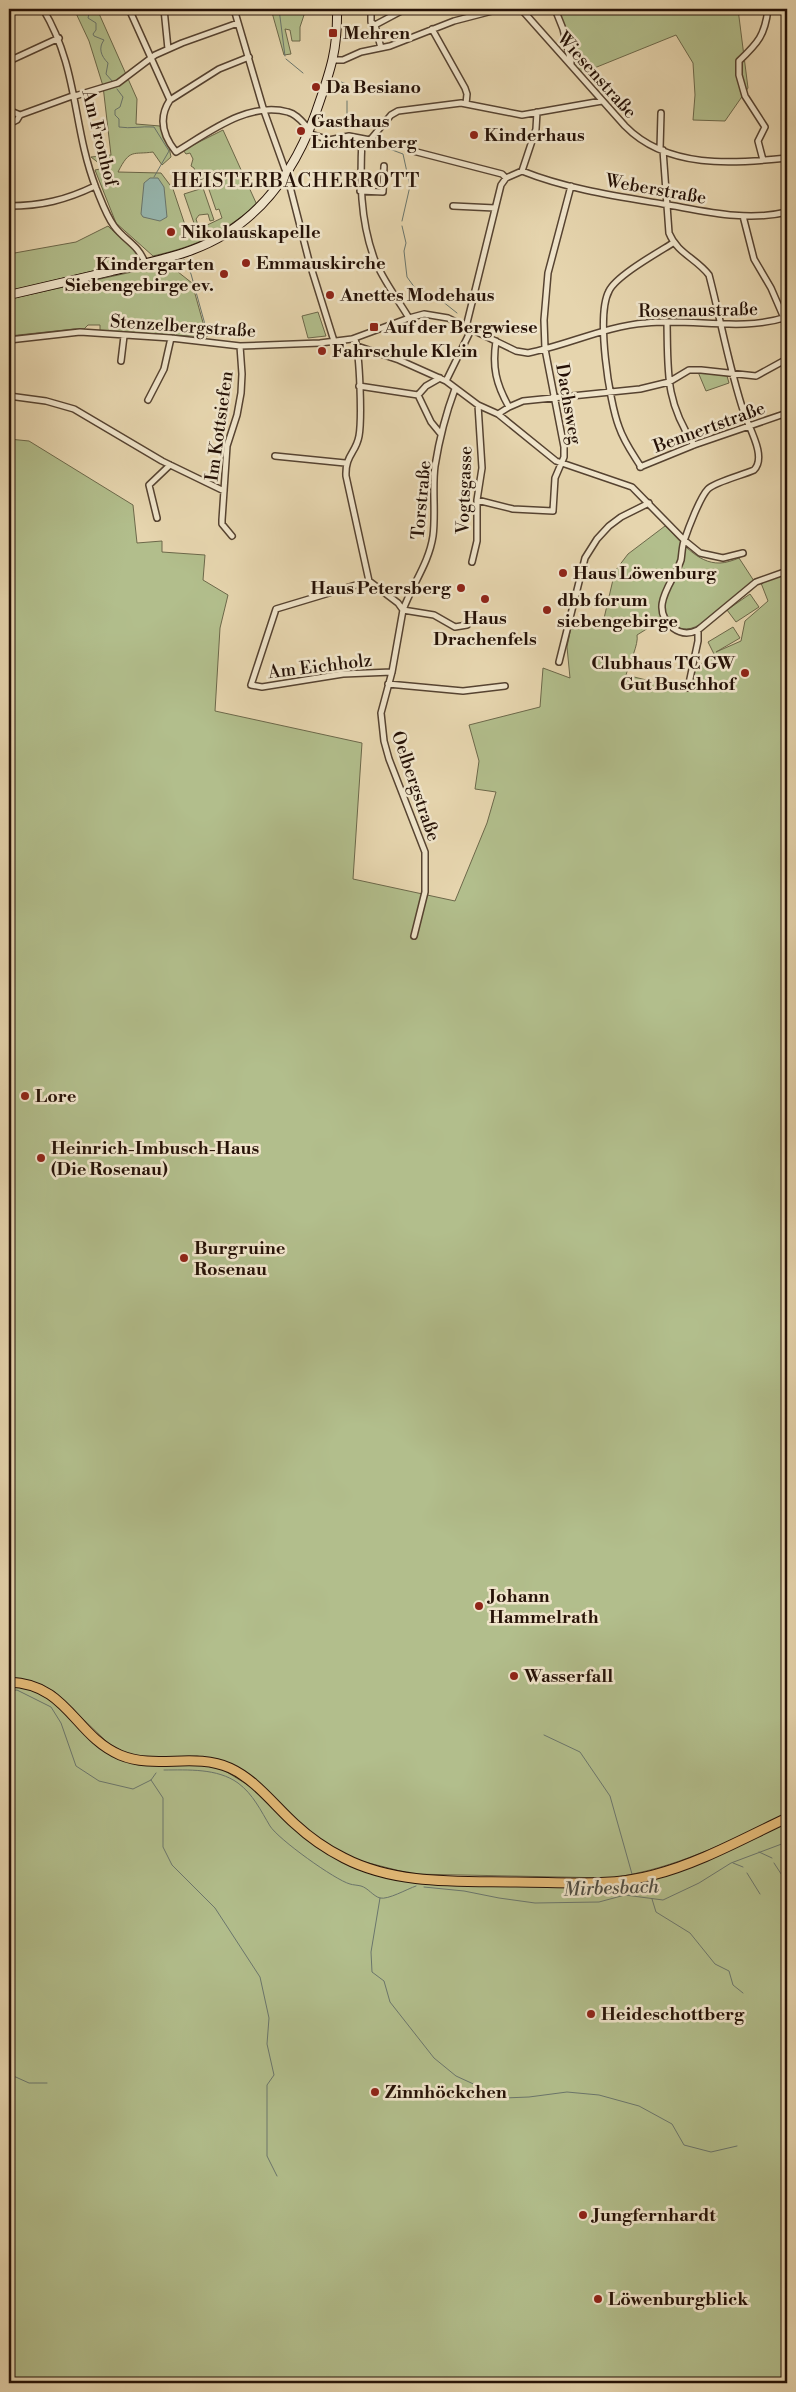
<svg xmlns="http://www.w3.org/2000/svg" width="796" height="2392" viewBox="0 0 796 2392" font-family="'Libre Bodoni',serif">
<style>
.green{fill:#b2be8c;stroke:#6c684a}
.water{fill:#97b8b1;stroke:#6a766d}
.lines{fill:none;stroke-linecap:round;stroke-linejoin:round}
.stream{stroke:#6a766d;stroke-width:1}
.street-casing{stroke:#564331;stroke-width:8}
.secondary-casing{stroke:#261207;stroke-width:10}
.primary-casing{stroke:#261207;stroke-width:11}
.street{stroke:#efe4ca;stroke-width:5}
.secondary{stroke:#efe4ca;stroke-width:8}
.primary{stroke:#e3ba77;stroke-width:9}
.poi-dot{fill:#8f2418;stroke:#efe4ca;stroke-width:2}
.labels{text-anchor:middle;stroke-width:5;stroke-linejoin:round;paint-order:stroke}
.poi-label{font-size:18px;font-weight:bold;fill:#261207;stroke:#efe4ca;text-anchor:start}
.street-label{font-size:18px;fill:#261207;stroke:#efe4ca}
.water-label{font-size:19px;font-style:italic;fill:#4e4c42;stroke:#efe4ca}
.quarter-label{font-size:20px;letter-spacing:1px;fill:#261207;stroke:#efe4ca}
</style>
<rect width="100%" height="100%" fill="#e6d5ae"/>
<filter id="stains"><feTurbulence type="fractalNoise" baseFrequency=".004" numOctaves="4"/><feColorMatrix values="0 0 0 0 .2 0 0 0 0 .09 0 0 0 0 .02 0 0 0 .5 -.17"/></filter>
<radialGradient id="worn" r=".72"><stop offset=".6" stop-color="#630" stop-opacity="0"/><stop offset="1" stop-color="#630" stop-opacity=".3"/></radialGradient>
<path class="green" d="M 74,9 L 97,9 L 137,99 L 136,124 L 160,126 L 169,147 L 171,157 L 162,165 L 153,152 C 133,155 130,148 118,172 L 161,173 L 173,189 L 187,231 L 203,227 L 222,218 L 219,209 L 216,210 L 205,178 L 199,180 L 194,168 L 191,166 L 193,159 L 190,153 L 186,154 L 183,150 L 223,130 L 257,205 C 219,234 201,245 153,256 L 116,223 L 95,170 L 105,168 L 91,157 L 111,155 L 103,86 L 89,41 Z
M 271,9 L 306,9 L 300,27 L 300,41 L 292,41 L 290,30 L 285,29 L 291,54 L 284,55 Z
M 556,9 L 738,9 L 748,88 L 725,121 L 693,120 L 695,95 L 693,63 L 676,35 L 582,73 L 572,61 L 565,28 Z
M 203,188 L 214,220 L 210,221 L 208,214 L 199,215 L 196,219 L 198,225 L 195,226 L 184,194 Z
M 108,226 C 117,236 133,245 138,255 L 135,261 L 9,291 L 9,254 L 76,242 Z
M 173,263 L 173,268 L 192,283 L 207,337 L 100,331 L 100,325 L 88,325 L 84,329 L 74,329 L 9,336 L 9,299 Z
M 318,312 L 326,336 L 308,338 L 302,316 Z
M 698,372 L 727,376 L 729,383 L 706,391 Z
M 9,439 L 29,441 L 133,505 L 137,543 L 162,541 L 162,552 L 205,555 L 203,580 L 228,595 L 220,628 L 215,711 L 362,743 L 353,879 L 455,901 L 487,823 L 496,792 L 475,789 L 479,761 L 469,725 L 540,707 L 543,668 L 570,678 L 567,647 L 572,622 L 602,627 L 615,571 L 628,554 L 665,526 C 680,540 697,564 720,563 C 726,563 734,560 739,558 L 754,581 C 739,594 702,632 683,629 C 676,628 668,623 661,620 L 637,635 C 639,644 629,664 626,675 L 683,689 C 693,677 700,660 714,654 L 708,642 L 733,627 L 740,638 L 716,652 L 741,641 L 745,621 L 768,601 L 761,583 L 787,574 L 787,1814 C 727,1842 678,1868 611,1878 L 412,1874 L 357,1860 L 332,1847 L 304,1827 L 245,1771 L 218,1760 L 197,1756 L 153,1759 L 130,1755 L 109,1744 L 55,1692 L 31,1681 L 9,1679 Z
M 750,594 L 759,607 L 736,622 L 727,610 Z
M 9,1686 L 27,1688 L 45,1694 L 60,1705 L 96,1746 L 119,1758 L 184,1762 L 222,1769 L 251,1787 L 293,1827 L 393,1879 L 644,1880 L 787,1821 L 787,2383 L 9,2383 Z"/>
<path class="water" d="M 150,178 L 158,178 L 164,187 L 167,217 L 160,221 L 143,217 L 141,214 L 144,183 Z"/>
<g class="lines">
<path class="stream" d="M 90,9 L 88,18 L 96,23 L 96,30 L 93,34 L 94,36 L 104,40 C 98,48 101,56 108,63 L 106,74 L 113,82
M 279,9 L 285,56
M 286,59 L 303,73
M 341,82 L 347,84 L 347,90
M 117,89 L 123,97 L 120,107 L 115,110 L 115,115 L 119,119 L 119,127 C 131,129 141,126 154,127 L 169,151 L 154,177
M 347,129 L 347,101
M 376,144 L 403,154 L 410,186 L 402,221
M 402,226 L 406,243 L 404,251 L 407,277 L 415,288
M 184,259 L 191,274 L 206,328 C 214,334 225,329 233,336
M 422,292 L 432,293 L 457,313
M 9,1691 L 17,1690 L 51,1707 L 61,1723 L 76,1766 L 99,1781 L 133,1789 L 151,1780 L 156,1773
M 544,1735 L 580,1752 L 610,1796 L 632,1874
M 164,1770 C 188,1770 217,1768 238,1783 C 253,1794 261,1811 270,1826 C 278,1839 335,1880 350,1884 C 353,1885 357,1885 361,1886 C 368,1888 373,1896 380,1898 C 388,1900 407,1889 416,1886
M 151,1780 L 163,1798 L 163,1847 L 172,1865 L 215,1908 L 260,1977 L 269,2018 L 267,2044 L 274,2075 L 267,2085 L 267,2156 L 277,2176
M 759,1852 L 772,1858
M 733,1863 L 743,1867
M 774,1863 L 787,1883
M 747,1873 L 760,1894
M 424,1887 L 464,1891 L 499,1898 L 535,1903 L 599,1902 L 625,1895 L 663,1900 L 699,1883 L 731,1863 L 787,1842
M 626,1895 L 631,1887
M 380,1898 L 371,1952 L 372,1972 L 384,1981 L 390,2002 L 434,2058 L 456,2076 L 504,2098 L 529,2097 L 567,2092 L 599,2095 L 639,2106 L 672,2124 L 684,2145 L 711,2152 L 737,2146
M 652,1899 L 656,1912 L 690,1933 L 715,1964 L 729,1971 L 733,1985 L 743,1993
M 9,2074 L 29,2083 L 47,2083"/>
<defs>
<path id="street" d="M 43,9 C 79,69 72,126 96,188 C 101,200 106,215 114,226 C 125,241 138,244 145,263
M 129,9 L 170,100
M 164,9 L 168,49
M 234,9 L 264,111 L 287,175 L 309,261 L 334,341
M 371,9 L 371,22 L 375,25
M 521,9 L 625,126 C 667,169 733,164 787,158
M 555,9 L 563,29 L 571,63
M 432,29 L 465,88 L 467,94 L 466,104
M 381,48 L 375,25 L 405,9
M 249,57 L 219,69 L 170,100 C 158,118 163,136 176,152 C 208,133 248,101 288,112 C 297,114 303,123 309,129
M 334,60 L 343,60 L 361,52 L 390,46 L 454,21 L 500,9
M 9,61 L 59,38
M 75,96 L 118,83 L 155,55 L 182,43 L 238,23
M 9,113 L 13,112 L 20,115
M 9,124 L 17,120 L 20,115 L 75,95
M 308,133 L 329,140 L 349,136 L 370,140 L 391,115 L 398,111 L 461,103 L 522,115 L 602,101
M 362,139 C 360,180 360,219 374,258 C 382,279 397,298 409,318
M 660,149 L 661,113
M 663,150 L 669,233 C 677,253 697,259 709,275 C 721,321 729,368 744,413 C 749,428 767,457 754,470 C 743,475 715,482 708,489 C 700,497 688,529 684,541 C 682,547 682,554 681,560 C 674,582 647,607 673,628 C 681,634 690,634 698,630 L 756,582 L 787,571
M 413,151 L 502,174 L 506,178
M 763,160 L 758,141 L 765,127 L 745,96 L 739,75 L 739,61 C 758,43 765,35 768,9
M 522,171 C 567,189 615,196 663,204 C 704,211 746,222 787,212
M 360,191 L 383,192 L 384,166
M 9,206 C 41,206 66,200 95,186
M 453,206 L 495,208
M 9,213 L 13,206
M 743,216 L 754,259 L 771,288 L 787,325
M 667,322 C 668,373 665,401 694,445
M 466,327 L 501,185 L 506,178 L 522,171 L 536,129 L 537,112
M 355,339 C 360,355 362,419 359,436 C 356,453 345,455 346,476 L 369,581 L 398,603 L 403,610 L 392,672 L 381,713 L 384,741 L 389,759 L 425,852 L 425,892 L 414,936
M 9,340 L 80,332 L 171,338 L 240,346 L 320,343 L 352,339 L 409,318 L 424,314 L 448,318 L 516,351 L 528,353 C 568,345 606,326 646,323 C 694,318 740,332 787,317
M 496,341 C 492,367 496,384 509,407
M 357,346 L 399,360 L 446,381 L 478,405 L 498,414 L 556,461 L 632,487 L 684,540 L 700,553 L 723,558 L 743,553
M 121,361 L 124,336
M 440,378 L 426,386 L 418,395 L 431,422 L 440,433
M 446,381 L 471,330
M 359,386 L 418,395
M 455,389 C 446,413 439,441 435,466 C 432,489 436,513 433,536 C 429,563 412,585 403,610 L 434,615 L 455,627 L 467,625
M 9,396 L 46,401 L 74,409 L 162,461 L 224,491
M 148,400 L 164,369 L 171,338
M 498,414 L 509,407 L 523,401 L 640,389 L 669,382 L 689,370 L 701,370 L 756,376 L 787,359
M 275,456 L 345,463
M 640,467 L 694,445 L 787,413
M 641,467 C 633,454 624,442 619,427 C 609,401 596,315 609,291 C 616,276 657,253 673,243
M 477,500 L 513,509 L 553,511 L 555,478 L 564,457 L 564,447 L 545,349 L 544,320 L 548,273 L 571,186
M 157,518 L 149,485 L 170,465
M 232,536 L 222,524 L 222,520 L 227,446 L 237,415 L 241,393 L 242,374 L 240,346
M 472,562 L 477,541 L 477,500 L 482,468 L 478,405
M 369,581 L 276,609 L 251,685 L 262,687 L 343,674 L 392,672
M 559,662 L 585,558 L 597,539 L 609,526 L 621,517 L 649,503
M 388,684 L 463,691 L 505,686
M 688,688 L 698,641 L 698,630"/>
<path id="secondary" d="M 9,295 C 43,287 77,279 112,271 C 139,264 166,260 192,250 C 255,227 293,175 315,115 C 329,74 338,53 337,9"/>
<path id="primary" d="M 9,1682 C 68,1684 74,1735 120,1755 C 156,1770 194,1752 230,1768 C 256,1780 274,1805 295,1824 C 309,1837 326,1849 344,1858 C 396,1885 459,1881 516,1882 C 562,1882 609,1887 653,1875 C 700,1863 744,1838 787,1818"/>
</defs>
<use href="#street" class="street-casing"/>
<use href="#secondary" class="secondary-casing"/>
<use href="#primary" class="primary-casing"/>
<use href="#street" class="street"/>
<use href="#secondary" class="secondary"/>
<use href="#primary" class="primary"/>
</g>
<g class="poi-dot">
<rect x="328" y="28" width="10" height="10" rx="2.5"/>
<circle cx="316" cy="87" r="5"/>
<circle cx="301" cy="131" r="5"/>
<circle cx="474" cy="135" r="5"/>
<circle cx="171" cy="232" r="5"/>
<circle cx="246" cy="263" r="5"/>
<circle cx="224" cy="274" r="5"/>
<circle cx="330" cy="295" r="5"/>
<rect x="369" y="322" width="10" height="10" rx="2.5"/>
<circle cx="322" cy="351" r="5"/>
<circle cx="563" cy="573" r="5"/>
<circle cx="461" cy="588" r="5"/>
<circle cx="485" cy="599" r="5"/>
<circle cx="547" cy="610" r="5"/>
<circle cx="745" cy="673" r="5"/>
<circle cx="25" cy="1096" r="5"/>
<circle cx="41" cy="1158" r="5"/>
<circle cx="184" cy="1258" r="5"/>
<circle cx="479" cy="1606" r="5"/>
<circle cx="514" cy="1676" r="5"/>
<circle cx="591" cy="2014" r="5"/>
<circle cx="375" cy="2092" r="5"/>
<circle cx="583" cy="2215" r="5"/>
<circle cx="598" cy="2299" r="5"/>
</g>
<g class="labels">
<g class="poi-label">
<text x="343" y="39">Mehren</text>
<text x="326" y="93">Da Besiano</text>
<text x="311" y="127">Gasthaus<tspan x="311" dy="21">Lichtenberg</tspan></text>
<text x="484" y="141">Kinderhaus</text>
<text x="181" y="238">Nikolauskapelle</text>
<text x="256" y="269">Emmauskirche</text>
<text x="214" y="270" text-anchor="end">Kindergarten<tspan x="214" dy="21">Siebengebirge ev.</tspan></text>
<text x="340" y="301">Anettes Modehaus</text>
<text x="384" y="333">Auf der Bergwiese</text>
<text x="332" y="357">Fahrschule Klein</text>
<text x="573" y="579">Haus Löwenburg</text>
<text x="451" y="594" text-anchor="end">Haus Petersberg</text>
<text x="557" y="606">dbb forum<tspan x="557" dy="21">siebengebirge</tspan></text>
<text x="485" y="624" text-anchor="middle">Haus<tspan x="485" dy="21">Drachenfels</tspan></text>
<text x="735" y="669" text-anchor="end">Clubhaus TC GW<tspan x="735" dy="21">Gut Buschhof</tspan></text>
<text x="35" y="1102">Lore</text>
<text x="51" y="1154">Heinrich-Imbusch-Haus<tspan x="51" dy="21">(Die Rosenau)</tspan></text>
<text x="194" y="1254">Burgruine<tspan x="194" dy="21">Rosenau</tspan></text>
<text x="489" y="1602">Johann<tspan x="489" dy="21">Hammelrath</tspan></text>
<text x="524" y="1682">Wasserfall</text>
<text x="601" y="2020">Heideschottberg</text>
<text x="385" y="2098">Zinnhöckchen</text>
<text x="593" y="2221">Jungfernhardt</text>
<text x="608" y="2305">Löwenburgblick</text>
</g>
<g class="street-label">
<text transform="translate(597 75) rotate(48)" y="6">Wiesenstraße</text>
<text transform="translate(100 138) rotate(76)" y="6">Am Fronhof</text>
<text transform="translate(656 189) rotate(10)" y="6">Weberstraße</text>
<text transform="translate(698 310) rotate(-1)" y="6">Rosenaustraße</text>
<text transform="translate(183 326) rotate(4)" y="6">Stenzelbergstraße</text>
<text transform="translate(569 404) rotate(80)" y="6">Dachsweg</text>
<text transform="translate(219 426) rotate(-82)" y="6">Im Kottsiefen</text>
<text transform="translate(709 427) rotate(-20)" y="6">Bennertstraße</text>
<text transform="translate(464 490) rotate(-88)" y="6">Vogtsgasse</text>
<text transform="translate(421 500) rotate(-85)" y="6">Torstraße</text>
<text transform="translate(320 666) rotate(-7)" y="6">Am Eichholz</text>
<text transform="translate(416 786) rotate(71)" y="6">Oelbergstraße</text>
</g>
<g class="water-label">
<text transform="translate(611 1887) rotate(-2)" y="7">Mirbesbach</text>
</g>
<g class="quarter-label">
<text x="296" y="187">HEISTERBACHERROTT</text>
</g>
</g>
<rect width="796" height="2392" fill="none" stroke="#e6d5ae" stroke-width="30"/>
<rect x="10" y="10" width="776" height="2372" fill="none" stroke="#261207" stroke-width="2.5"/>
<rect x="15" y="15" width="766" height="2362" fill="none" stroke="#261207"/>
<rect width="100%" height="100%" filter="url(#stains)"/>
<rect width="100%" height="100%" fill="url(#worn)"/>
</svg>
